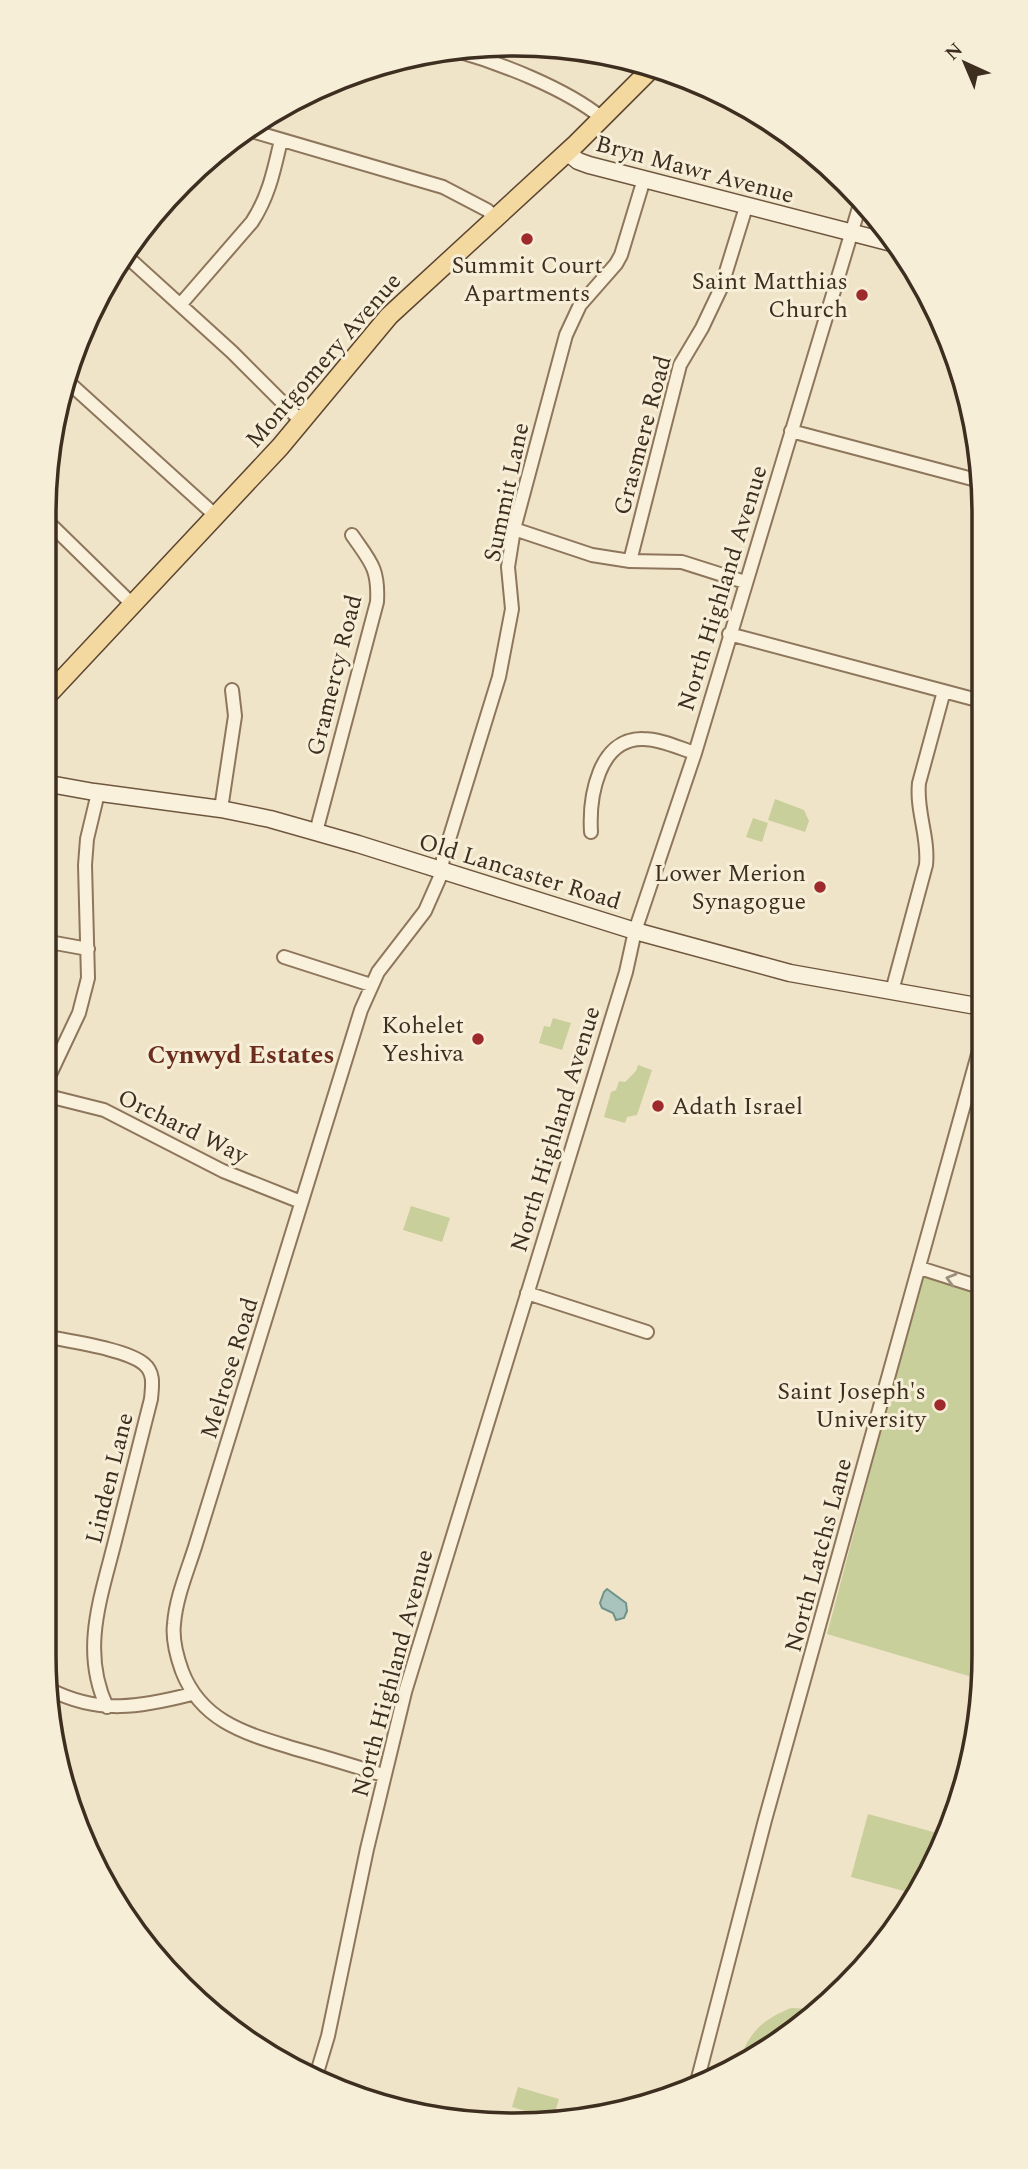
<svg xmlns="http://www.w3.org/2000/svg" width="1028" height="2169" viewBox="0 0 1028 2169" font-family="Spectral,serif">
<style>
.green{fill:#c9cf9b}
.water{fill:#a9c4bc;stroke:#6f938a;stroke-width:2}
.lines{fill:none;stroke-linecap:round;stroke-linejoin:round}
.street-casing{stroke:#8d765c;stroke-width:16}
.secondary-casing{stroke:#6f573f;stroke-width:19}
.primary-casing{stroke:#5b4430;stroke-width:21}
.street{stroke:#faf1dc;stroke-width:12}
.secondary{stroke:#faf1dc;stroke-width:16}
.primary{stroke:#f3d9a0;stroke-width:18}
.oneway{stroke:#9c907e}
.poi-dot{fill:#9e2a2b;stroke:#f7eed8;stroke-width:2.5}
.labels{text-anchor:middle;stroke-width:6;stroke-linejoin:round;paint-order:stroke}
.street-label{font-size:24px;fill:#3d2e20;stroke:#f7eed8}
.poi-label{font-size:24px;fill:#3d2e20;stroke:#f7eed8;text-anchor:end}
.neighbourhood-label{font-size:26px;font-weight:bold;fill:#6b2e1e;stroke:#f7eed8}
.rim{fill:none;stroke:#3d2e20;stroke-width:3.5}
</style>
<rect width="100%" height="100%" fill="#f0e4c8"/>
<path class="green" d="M 775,799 L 804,810 L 809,821 L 805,832 L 768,820 Z
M 753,818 L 768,823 L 762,842 L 746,837 Z
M 553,1018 L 571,1023 L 562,1050 L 539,1043 L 544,1026 L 550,1027 Z
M 638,1065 L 652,1070 L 637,1115 L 627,1117 L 625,1123 L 604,1117 L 611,1092 L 616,1090 L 619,1081 L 625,1082 L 636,1071 Z
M 411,1206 L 450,1218 L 442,1242 L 403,1230 Z
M 922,1276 L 983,1293 L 984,1655 L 982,1680 L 827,1634 Z
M 868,1814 L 948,1836 L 897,1917 L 904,1891 L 851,1877 Z
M 791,2008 L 814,2009 L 749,2062 L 738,2067 C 746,2035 761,2020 791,2008 Z
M 518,2087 L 559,2099 L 553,2119 L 512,2107 Z"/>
<path class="water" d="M 607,1589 L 626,1603 L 627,1611 L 624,1618 L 616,1620 L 613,1613 L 602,1608 L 600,1603 L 604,1592 Z"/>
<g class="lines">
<defs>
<path id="street" d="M 454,50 C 500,63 565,88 602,118
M 245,129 L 443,187 L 487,210 L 496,218
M 123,253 L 232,352 L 302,422
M 180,305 L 252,222 C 269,196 274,170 281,140
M 66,380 L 216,516
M 791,431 L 980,481
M 44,518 L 133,605
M 514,529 L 592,555 L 630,561 L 682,562 L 745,582
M 630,561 L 680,365 L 702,328 L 721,288 L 746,207
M 729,634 L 981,701
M 221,809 L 235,716 L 232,690
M 316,832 L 377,602 C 379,568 370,561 352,535
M 591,832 C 589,798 598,738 643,739 C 660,739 679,748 695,753
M 44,941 L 88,949
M 284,957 L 371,985
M 892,991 L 926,865 C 929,837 916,811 919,783 L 944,691
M 44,1087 L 79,1013 L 88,978 L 85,865 L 87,839 L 98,793
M 44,1095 L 104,1110 L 223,1171 L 301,1202
M 920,1268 L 983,1288
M 527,1293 L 647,1332
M 44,1336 C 67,1341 127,1349 144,1364 C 155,1373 152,1387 151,1399 C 139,1448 126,1496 114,1545 C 100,1600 81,1652 107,1707
M 49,1689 C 99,1715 141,1707 192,1694
M 383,1775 C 354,1766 325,1757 296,1749 C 248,1734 202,1723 182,1671 C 177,1657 172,1640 174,1624 C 176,1598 187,1572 195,1547 L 361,1010 L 378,972 L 425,911 L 440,877 L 443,859 L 499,677 L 512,609 L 508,567 L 514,529 L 566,335 L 580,305 L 616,264 L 621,255 L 644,179
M 316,2076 L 328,2036 L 367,1849 L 405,1692 L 626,972 L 635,931 L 695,753 L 861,201
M 697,2082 L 765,1820 L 982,1040"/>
<path id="secondary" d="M 567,152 L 578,161 L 589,165 L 896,244
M 44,783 L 94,792 L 221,809 L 270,819 L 358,844 L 635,931 L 790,973 L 982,1007"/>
<path id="primary" d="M 44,699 L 280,447 L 389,316 L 576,144 L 653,67"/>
</defs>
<use href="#street" class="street-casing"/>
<use href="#secondary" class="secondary-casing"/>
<use href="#primary" class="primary-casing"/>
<use href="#street" class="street"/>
<use href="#secondary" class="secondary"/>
<use href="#primary" class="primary"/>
</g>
<defs><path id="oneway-chevron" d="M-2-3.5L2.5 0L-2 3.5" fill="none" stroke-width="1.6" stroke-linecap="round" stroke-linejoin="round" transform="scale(1.75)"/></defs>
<use class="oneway" href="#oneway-chevron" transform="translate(951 1279) rotate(-164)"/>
<g class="poi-dot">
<circle cx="527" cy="239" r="7"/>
<circle cx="862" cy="295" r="7"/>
<circle cx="820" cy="887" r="7"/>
<circle cx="478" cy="1039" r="7"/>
<circle cx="658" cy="1106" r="7"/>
<circle cx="940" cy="1405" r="7"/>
</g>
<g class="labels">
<g class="street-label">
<text transform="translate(695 169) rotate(15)" y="8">Bryn Mawr Avenue</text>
<text transform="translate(323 360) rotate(-49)" y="8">Montgomery Avenue</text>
<text transform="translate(642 435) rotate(-75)" y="8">Grasmere Road</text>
<text transform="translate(506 492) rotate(-78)" y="8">Summit Lane</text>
<text transform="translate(722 588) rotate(-73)" y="8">North Highland Avenue</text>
<text transform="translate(334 675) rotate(-76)" y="8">Gramercy Road</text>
<text transform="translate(520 871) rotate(17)" y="8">Old Lancaster Road</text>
<text transform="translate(183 1126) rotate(26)" y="8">Orchard Way</text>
<text transform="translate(555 1129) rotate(-73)" y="8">North Highland Avenue</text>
<text transform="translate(229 1368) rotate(-73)" y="8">Melrose Road</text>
<text transform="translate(109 1478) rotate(-76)" y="8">Linden Lane</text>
<text transform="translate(818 1555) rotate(-75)" y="8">North Latchs Lane</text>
<text transform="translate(392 1673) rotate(-75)" y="8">North Highland Avenue</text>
</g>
<g class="poi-label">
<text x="527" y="273" text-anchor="middle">Summit Court<tspan x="527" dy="28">Apartments</tspan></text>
<text x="848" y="289">Saint Matthias<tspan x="848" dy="28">Church</tspan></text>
<text x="806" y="881">Lower Merion<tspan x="806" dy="28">Synagogue</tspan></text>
<text x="464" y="1033">Kohelet<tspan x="464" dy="28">Yeshiva</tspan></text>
<text x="672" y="1114" text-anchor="start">Adath Israel</text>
<text x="926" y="1399">Saint Joseph's<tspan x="926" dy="28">University</tspan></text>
</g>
<g class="neighbourhood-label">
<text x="241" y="1063">Cynwyd Estates</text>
</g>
</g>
<path d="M0 0H1028V2169H0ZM514 56H514A458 458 0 0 1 972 514V1655A458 458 0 0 1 514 2113H514A458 458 0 0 1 56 1655V514A458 458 0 0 1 514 56Z" fill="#f7eed8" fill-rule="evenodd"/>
<path class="rim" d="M514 56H514A458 458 0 0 1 972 514V1655A458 458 0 0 1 514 2113H514A458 458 0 0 1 56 1655V514A458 458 0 0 1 514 56Z"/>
<g transform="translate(965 63) rotate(316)" stroke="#f7eed8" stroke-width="5" paint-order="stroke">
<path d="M0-5L12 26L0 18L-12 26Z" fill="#3d2e20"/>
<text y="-10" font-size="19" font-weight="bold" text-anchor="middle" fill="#3d2e20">N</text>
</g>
</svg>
